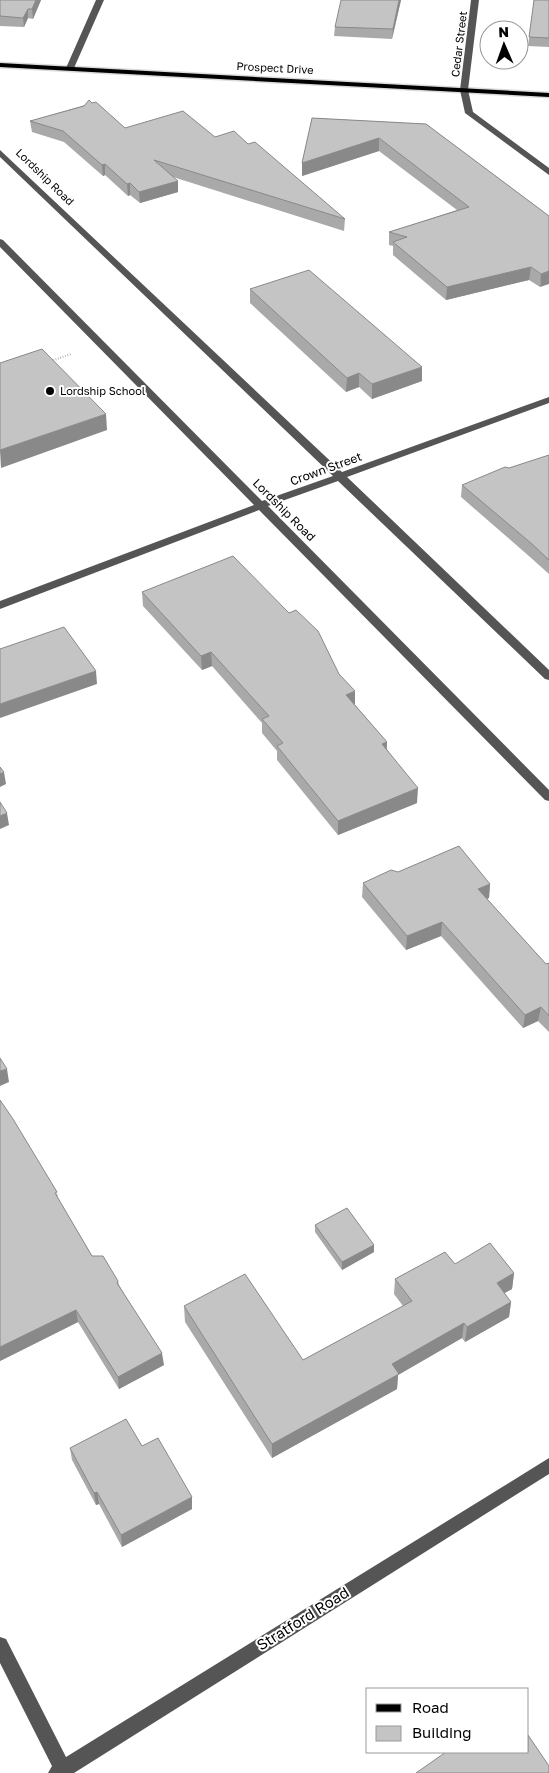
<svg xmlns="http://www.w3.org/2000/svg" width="549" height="1773" viewBox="0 0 549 1773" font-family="'Golos Text',sans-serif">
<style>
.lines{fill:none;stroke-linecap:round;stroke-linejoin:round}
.major-casing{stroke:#dbdbdb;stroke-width:3}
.path{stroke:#777;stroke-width:2;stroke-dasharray:0.5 2;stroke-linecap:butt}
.minor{fill:#555;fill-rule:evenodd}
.major{fill:#000;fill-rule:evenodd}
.wall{fill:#a9a9a9}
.shaded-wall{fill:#898989}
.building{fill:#c4c4c4;stroke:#898989}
.poi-dot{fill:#000;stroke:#fff;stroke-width:2}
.labels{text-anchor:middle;stroke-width:4;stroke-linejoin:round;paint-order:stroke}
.far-street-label{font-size:11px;fill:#000;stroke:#fff}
.far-poi-label{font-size:11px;fill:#000;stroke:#fff;text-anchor:start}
.street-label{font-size:12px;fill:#000;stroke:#fff}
.near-street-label{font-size:15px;fill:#000;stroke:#fff}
</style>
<rect width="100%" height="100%" fill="#fff"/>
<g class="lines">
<defs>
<path id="major" d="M 0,63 L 549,93 L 549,97 L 0,67 Z"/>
</defs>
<use href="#major" class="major-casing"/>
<path class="path" d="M 51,361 L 71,354"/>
<path class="minor" d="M 96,0 L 104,0 L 74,68 L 67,70 L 66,68 Z
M 471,0 L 479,0 L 468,90 L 473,112 L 549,168 L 549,175 L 465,113 L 460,90 Z
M 0,150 L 342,472 L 549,397 L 549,403 L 347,477 L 549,670 L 549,680 L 545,679 L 338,481 L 268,506 L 549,790 L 549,801 L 545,800 L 259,510 L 0,609 L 0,601 L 254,505 L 0,247 L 0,239 L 3,240 L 262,501 L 333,476 L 0,157 Z
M 549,1458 L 549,1474 L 74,1773 L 48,1773 L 52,1766 L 0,1663 L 0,1637 L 6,1639 L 66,1757 Z"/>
<use href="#major" class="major"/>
</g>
<path class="wall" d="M 0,0 L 41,0 L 33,19 L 28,18 L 24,27 L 0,26 Z
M 401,0 L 392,39 L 334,36 L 335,27 Z
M 534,0 L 549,0 L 549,47 L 528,46 Z
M 92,103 L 125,128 L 215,137 L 248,144 L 345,219 L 344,231 L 173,177 L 178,192 L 140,203 L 130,195 L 128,196 L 105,175 L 103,176 L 64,142 L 32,132 L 30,121 Z
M 312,118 L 426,124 L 549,216 L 540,287 L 529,280 L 446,300 L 393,255 L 393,246 L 389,245 L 389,232 L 457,210 L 379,151 L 302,176 L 302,163 Z
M 250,289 L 422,381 L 372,399 L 359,387 L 346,392 L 250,303 Z
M 549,455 L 549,574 L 530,557 L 461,497 L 462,485 Z
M 142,592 L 339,674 L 355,705 L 387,742 L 387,749 L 417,803 L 338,835 L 277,760 L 277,751 L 262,733 L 262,723 L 212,666 L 202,670 L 143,606 Z
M 398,872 L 490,884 L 489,898 L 487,899 L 546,964 L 549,963 L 549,1032 L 538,1021 L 523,1028 L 441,936 L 406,950 L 362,897 L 363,883 Z
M 57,1192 L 58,1199 L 92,1256 L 118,1281 L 119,1285 L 164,1365 L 119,1389 L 78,1322 L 0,1361 Z
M 315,1225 L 374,1245 L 374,1252 L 342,1270 L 315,1232 Z
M 455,1264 L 514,1273 L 512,1289 L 504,1293 L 511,1302 L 509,1317 L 465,1342 L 462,1338 L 398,1375 L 397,1389 L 272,1458 L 185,1322 L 184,1306 L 303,1360 L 403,1306 L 394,1294 L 395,1279 Z
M 142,1446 L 192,1509 L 122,1547 L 99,1504 L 96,1505 L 72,1460 L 70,1448 Z"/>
<path class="shaded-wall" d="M 36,0 L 41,0 L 33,19 L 32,9 Z
M 399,0 L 401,0 L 392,39 L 393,29 Z
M 28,9 L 28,18 L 24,27 L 23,18 Z
M 379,138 L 379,151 L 302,176 L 302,163 Z
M 105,164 L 105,175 L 103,176 L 102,165 Z
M 178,181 L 178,192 L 140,203 L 139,192 Z
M 130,183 L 130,195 L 128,196 L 127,184 Z
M 531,267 L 529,280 L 446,300 L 447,287 Z
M 549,271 L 549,284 L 540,287 L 541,274 Z
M 422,367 L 422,381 L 372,399 L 372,384 Z
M 359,373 L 359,387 L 346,392 L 347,378 Z
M 106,414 L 107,430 L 1,468 L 0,450 Z
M 211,652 L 212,666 L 202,670 L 201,656 Z
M 96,671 L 97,684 L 0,718 L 0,704 Z
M 355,691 L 355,706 L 346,695 Z
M 387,742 L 386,756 L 382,744 Z
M 4,772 L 6,784 L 0,787 L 0,774 Z
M 418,788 L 417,803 L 338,835 L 338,821 Z
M 7,813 L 9,825 L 0,829 L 0,816 Z
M 490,884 L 489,898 L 476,903 L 478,889 Z
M 442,922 L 441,936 L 406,950 L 407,936 Z
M 541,1007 L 538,1021 L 523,1028 L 525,1015 Z
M 7,1069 L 9,1082 L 0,1086 L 0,1071 Z
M 374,1245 L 374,1252 L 342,1270 L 342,1262 Z
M 514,1273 L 512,1289 L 494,1299 L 497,1283 Z
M 511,1302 L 509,1317 L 465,1342 L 467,1327 Z
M 76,1310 L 78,1322 L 0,1361 L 0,1347 Z
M 464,1323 L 462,1338 L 398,1375 L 397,1389 L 272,1458 L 272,1444 L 392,1364 Z
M 162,1353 L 164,1365 L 119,1389 L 118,1377 Z
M 97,1492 L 99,1504 L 96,1505 L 94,1493 Z
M 192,1497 L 192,1509 L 122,1547 L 121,1535 Z"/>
<path class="building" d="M 0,0 L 36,0 L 32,9 L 28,9 L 23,18 L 0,16 Z
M 341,0 L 399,0 L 393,29 L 335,27 Z
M 534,0 L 549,0 L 549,38 L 529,37 Z
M 89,100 L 92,103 L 96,102 L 125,128 L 183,111 L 215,137 L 234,131 L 248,144 L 255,142 L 345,219 L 154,160 L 178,181 L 139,192 L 130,183 L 127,184 L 105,164 L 102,165 L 63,131 L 30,121 L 84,106 Z
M 312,118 L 426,124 L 549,216 L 549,271 L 541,274 L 531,267 L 447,287 L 393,242 L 407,237 L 389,232 L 469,207 L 379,138 L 302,163 Z
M 309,270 L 422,367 L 372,384 L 359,373 L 347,378 L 250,289 Z
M 42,349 L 106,414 L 0,450 L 0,363 Z
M 549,455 L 549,560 L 532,544 L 462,485 L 505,467 L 509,468 Z
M 233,556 L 289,613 L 296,610 L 318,631 L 339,674 L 355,691 L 346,695 L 387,742 L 382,744 L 418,788 L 338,821 L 277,746 L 283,743 L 262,719 L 269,716 L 211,652 L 201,656 L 142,592 Z
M 64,627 L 96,671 L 0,704 L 0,649 Z
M 0,767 L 4,772 L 0,774 Z
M 0,802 L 7,813 L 0,816 Z
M 459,846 L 490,884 L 478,889 L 546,964 L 549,963 L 549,1016 L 541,1007 L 525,1015 L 442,922 L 407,936 L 363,883 L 391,870 L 398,872 Z
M 0,1058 L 7,1069 L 0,1071 Z
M 0,1100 L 13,1119 L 57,1192 L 55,1193 L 92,1256 L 103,1256 L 118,1281 L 117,1283 L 162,1353 L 118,1377 L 76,1310 L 0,1347 Z
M 347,1208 L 374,1245 L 342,1262 L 315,1225 Z
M 490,1243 L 514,1273 L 497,1283 L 511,1302 L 467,1327 L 464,1323 L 392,1364 L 399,1374 L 272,1444 L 184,1306 L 245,1274 L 303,1360 L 412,1301 L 395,1279 L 445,1252 L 455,1264 Z
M 126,1419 L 142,1446 L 158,1438 L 192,1497 L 121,1535 L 97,1492 L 94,1493 L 70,1448 Z
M 528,1735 L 549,1766 L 549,1773 L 416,1773 L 446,1752 L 528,1752 Z"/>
<circle class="poi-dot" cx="50" cy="391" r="5"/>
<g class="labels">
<g class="far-street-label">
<text transform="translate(459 44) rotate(-83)" y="4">Cedar Street</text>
<text transform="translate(275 68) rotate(3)" y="4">Prospect Drive</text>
<text transform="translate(45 177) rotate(44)" y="4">Lordship Road</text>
</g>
<g class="far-poi-label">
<text x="60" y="395">Lordship School</text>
</g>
<g class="street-label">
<text transform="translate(326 469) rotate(-20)" y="4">Crown Street</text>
<text transform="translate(284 510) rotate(45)" y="4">Lordship Road</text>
</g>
<g class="near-street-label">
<text transform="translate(303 1619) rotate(-32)" y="5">Stratford Road</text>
</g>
</g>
<rect x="366" y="1688" width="162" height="65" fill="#ffffff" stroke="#999999"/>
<rect x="376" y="1704" width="25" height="8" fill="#000000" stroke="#999999"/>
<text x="412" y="1713" font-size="15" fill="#000000">Road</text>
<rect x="376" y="1726" width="25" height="15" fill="#c4c4c4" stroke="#999999"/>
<text x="412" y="1738" font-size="15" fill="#000000">Building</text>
<g transform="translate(504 45) rotate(358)"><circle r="24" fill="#ffffff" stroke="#999999"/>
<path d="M0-4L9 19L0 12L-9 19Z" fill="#000000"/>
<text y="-8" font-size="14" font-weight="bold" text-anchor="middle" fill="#000000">N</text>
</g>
</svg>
